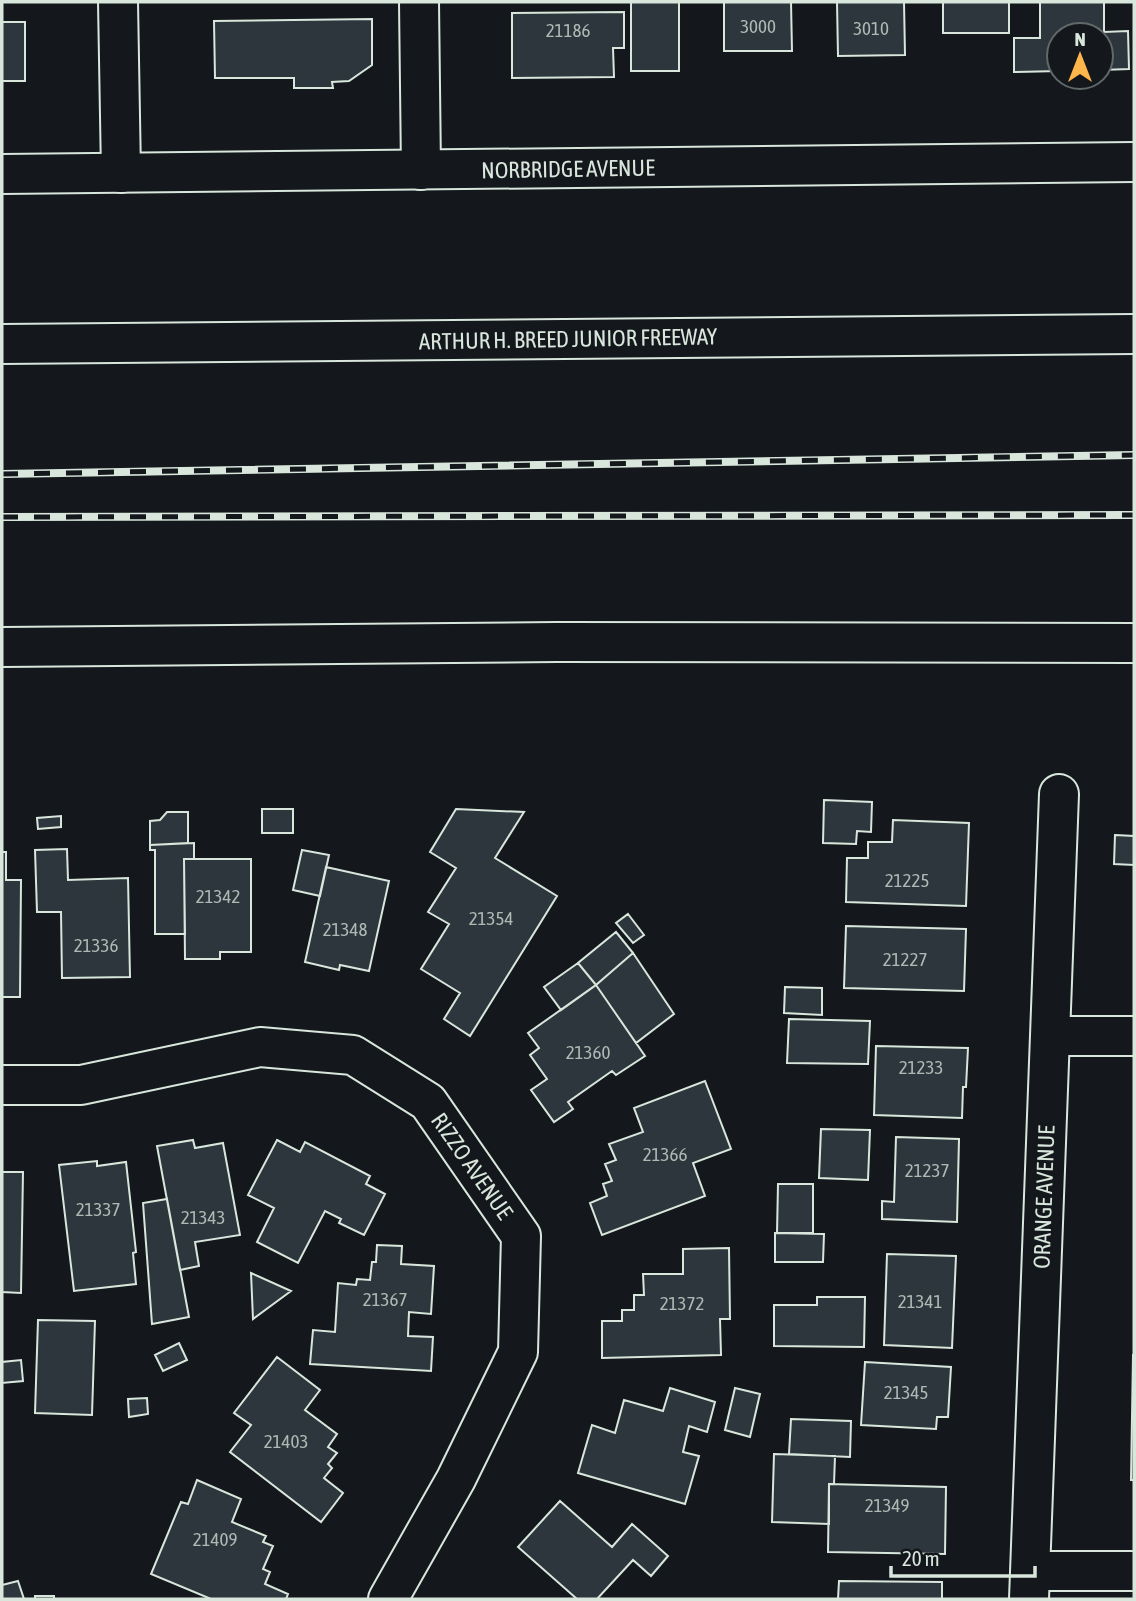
<svg xmlns="http://www.w3.org/2000/svg" width="1136" height="1601" viewBox="0 0 1136 1601" font-family="'Asap Condensed',sans-serif">
<style>
.building{fill:#2c363c;stroke:#d8e6dc;stroke-width:2}
.lines{fill:none;stroke-linecap:round;stroke-linejoin:round}
.minor-casing{stroke:#d8e6dc;stroke-width:42}
.tertiary-casing{stroke:#d8e6dc;stroke-width:42}
.motorway-casing{stroke:#d8e6dc;stroke-width:42}
.minor{stroke:#14181c;stroke-width:38}
.tertiary{stroke:#14181c;stroke-width:38}
.motorway{stroke:#14181c;stroke-width:38}
.rail-casing{stroke:#d8e6dc;stroke-width:8}
.rail{stroke:#14181c;stroke-width:5;stroke-dasharray:16;stroke-linecap:butt}
.labels{text-anchor:middle;stroke-width:5;stroke-linejoin:round;paint-order:stroke}
.number-label{font-size:19px;fill:#adbab4}
.street-label{font-size:23px;fill:#d8e6dc;stroke:#14181c}
</style>
<rect width="100%" height="100%" fill="#14181c"/>
<path class="building" d="M 631,2 L 679,2 L 679,71 L 631,71 Z
M 724,2 L 791,2 L 792,51 L 724,51 Z
M 837,2 L 904,2 L 905,55 L 838,56 Z
M 943,2 L 1009,2 L 1009,33 L 943,33 Z
M 1040,2 L 1104,2 L 1104,32 L 1128,31 L 1129,69 L 1101,70 L 1101,35 L 1059,35 L 1059,71 L 1014,72 L 1014,38 L 1040,38 Z
M 624,12 L 624,48 L 613,48 L 614,77 L 512,78 L 512,13 Z
M 372,19 L 372,65 L 349,81 L 332,82 L 333,88 L 294,88 L 294,78 L 215,78 L 214,21 Z
M 2,22 L 25,22 L 25,81 L 2,81 Z
M 824,800 L 872,802 L 871,832 L 857,831 L 856,844 L 823,843 Z
M 262,809 L 293,809 L 293,833 L 262,833 Z
M 456,809 L 524,812 L 495,858 L 557,896 L 470,1036 L 444,1019 L 460,993 L 421,969 L 449,924 L 428,912 L 456,868 L 430,852 Z
M 167,812 L 188,812 L 188,843 L 150,845 L 150,821 L 160,820 Z
M 61,816 L 61,827 L 38,829 L 37,818 Z
M 893,820 L 969,823 L 966,906 L 846,902 L 847,858 L 868,858 L 868,842 L 892,842 Z
M 1115,835 L 1134,836 L 1134,865 L 1114,864 Z
M 194,843 L 194,859 L 184,859 L 185,934 L 155,934 L 155,850 L 150,850 L 150,845 Z
M 67,849 L 68,880 L 128,878 L 130,977 L 62,978 L 61,912 L 37,912 L 35,850 Z
M 302,850 L 329,855 L 320,896 L 293,890 Z
M 2,852 L 6,852 L 6,880 L 21,880 L 20,997 L 2,997 Z
M 184,859 L 251,859 L 251,952 L 220,952 L 220,959 L 185,959 Z
M 326,867 L 389,881 L 369,971 L 340,965 L 339,970 L 305,962 Z
M 628,914 L 644,935 L 633,943 L 616,923 Z
M 846,926 L 966,929 L 964,991 L 844,988 Z
M 616,932 L 633,953 L 596,985 L 578,963 Z
M 633,953 L 674,1014 L 636,1043 L 596,985 Z
M 578,963 L 596,985 L 561,1010 L 544,987 Z
M 596,985 L 645,1056 L 616,1075 L 612,1071 L 568,1102 L 573,1109 L 554,1122 L 531,1090 L 547,1079 L 530,1055 L 539,1048 L 528,1033 Z
M 785,987 L 822,988 L 822,1015 L 784,1013 Z
M 789,1019 L 870,1021 L 868,1064 L 787,1063 Z
M 876,1046 L 968,1048 L 966,1087 L 963,1087 L 962,1118 L 874,1115 Z
M 705,1081 L 731,1149 L 693,1163 L 705,1196 L 602,1235 L 590,1203 L 607,1196 L 603,1184 L 612,1181 L 605,1164 L 616,1160 L 609,1144 L 643,1132 L 634,1108 Z
M 821,1129 L 870,1130 L 868,1180 L 819,1178 Z
M 896,1137 L 959,1139 L 957,1222 L 882,1219 L 882,1201 L 894,1202 Z
M 193,1140 L 195,1148 L 223,1143 L 240,1235 L 195,1242 L 199,1266 L 180,1270 L 157,1146 Z
M 277,1140 L 300,1152 L 305,1142 L 370,1176 L 366,1184 L 385,1194 L 364,1235 L 339,1223 L 341,1219 L 325,1211 L 298,1263 L 257,1242 L 274,1208 L 248,1195 Z
M 97,1161 L 97,1166 L 126,1162 L 136,1252 L 133,1253 L 136,1284 L 74,1291 L 59,1165 Z
M 2,1172 L 23,1172 L 21,1293 L 2,1292 Z
M 778,1184 L 813,1184 L 813,1233 L 777,1233 Z
M 167,1199 L 189,1317 L 152,1324 L 143,1203 Z
M 775,1233 L 824,1234 L 823,1262 L 775,1262 Z
M 377,1245 L 402,1246 L 401,1264 L 434,1266 L 431,1314 L 409,1312 L 408,1336 L 433,1337 L 431,1371 L 310,1364 L 313,1330 L 335,1332 L 338,1283 L 356,1285 L 357,1279 L 370,1280 L 372,1262 L 376,1262 Z
M 729,1248 L 730,1319 L 720,1319 L 721,1355 L 602,1358 L 602,1321 L 622,1321 L 622,1310 L 634,1310 L 634,1295 L 644,1295 L 643,1274 L 683,1274 L 683,1249 Z
M 887,1254 L 956,1256 L 952,1348 L 884,1345 Z
M 251,1273 L 291,1291 L 253,1319 Z
M 817,1297 L 865,1297 L 864,1347 L 774,1346 L 774,1305 L 817,1305 Z
M 38,1320 L 95,1321 L 92,1415 L 35,1413 Z
M 179,1343 L 187,1360 L 163,1371 L 155,1355 Z
M 1133,1355 L 1134,1355 L 1134,1480 L 1131,1480 Z
M 277,1357 L 320,1390 L 305,1410 L 337,1434 L 328,1447 L 337,1453 L 328,1464 L 332,1468 L 324,1478 L 343,1493 L 321,1522 L 230,1452 L 251,1425 L 234,1413 Z
M 21,1360 L 23,1381 L 2,1383 L 2,1362 Z
M 865,1362 L 951,1367 L 948,1417 L 937,1417 L 936,1429 L 861,1425 Z
M 670,1388 L 715,1402 L 707,1432 L 689,1426 L 683,1452 L 699,1456 L 685,1504 L 578,1473 L 592,1425 L 615,1433 L 624,1400 L 663,1411 Z
M 735,1388 L 760,1394 L 750,1437 L 725,1430 Z
M 147,1398 L 148,1414 L 129,1417 L 128,1399 Z
M 791,1419 L 851,1421 L 850,1457 L 789,1454 Z
M 774,1454 L 835,1456 L 834,1484 L 829,1484 L 829,1524 L 772,1522 Z
M 197,1480 L 241,1499 L 232,1522 L 266,1536 L 263,1542 L 273,1546 L 263,1569 L 270,1572 L 265,1584 L 288,1594 L 286,1599 L 211,1599 L 151,1574 L 181,1502 L 188,1504 Z
M 829,1484 L 946,1487 L 945,1554 L 828,1552 Z
M 560,1501 L 612,1547 L 632,1524 L 668,1556 L 651,1576 L 633,1560 L 597,1599 L 577,1599 L 518,1547 Z
M 18,1581 L 24,1599 L 2,1599 L 2,1585 Z
M 839,1581 L 942,1582 L 942,1599 L 838,1599 Z
M 35,1596 L 54,1596 L 54,1599 L 35,1599 Z"/>
<g class="lines">
<defs>
<path id="minor" d="M 118,2 L 121,173
M 419,2 L 421,170
M 1050,1036 L 1134,1036
M 2,1085 L 81,1085 L 260,1047 L 353,1055 L 428,1102 L 521,1236 L 518,1352 L 456,1479 L 388,1599
M 1030,1571 L 1134,1571
M 1029,1599 L 1059,794"/>
<path id="tertiary" d="M 2,174 L 1134,162"/>
<path id="motorway" d="M 2,344 L 1134,334
M 2,647 L 557,642 L 1134,643"/>
</defs>
<use href="#minor" class="minor-casing"/>
<use href="#tertiary" class="tertiary-casing"/>
<use href="#motorway" class="motorway-casing"/>
<use href="#minor" class="minor"/>
<use href="#tertiary" class="tertiary"/>
<use href="#motorway" class="motorway"/>
<defs>
<path id="rail" d="M 2,474 L 1134,455
M 2,517 L 1134,515"/>
</defs>
<use href="#rail" class="rail-casing"/>
<use href="#rail" class="rail"/>
</g>
<g class="labels">
<g class="number-label">
<text x="758" y="33">3000</text>
<text x="871" y="35">3010</text>
<text x="568" y="37">21186</text>
<text x="907" y="887">21225</text>
<text x="218" y="903">21342</text>
<text x="491" y="925">21354</text>
<text x="345" y="936">21348</text>
<text x="96" y="952">21336</text>
<text x="905" y="966">21227</text>
<text x="588" y="1059">21360</text>
<text x="921" y="1074">21233</text>
<text x="665" y="1161">21366</text>
<text x="927" y="1177">21237</text>
<text x="98" y="1216">21337</text>
<text x="203" y="1224">21343</text>
<text x="385" y="1306">21367</text>
<text x="920" y="1308">21341</text>
<text x="682" y="1310">21372</text>
<text x="906" y="1399">21345</text>
<text x="286" y="1448">21403</text>
<text x="887" y="1512">21349</text>
<text x="215" y="1546">21409</text>
</g>
<g class="street-label">
<text transform="translate(568 169) rotate(-1)" y="8">NORBRIDGE AVENUE</text>
<text transform="translate(568 339) rotate(-1)" y="8">ARTHUR H. BREED JUNIOR FREEWAY</text>
<text transform="translate(472 1166) rotate(55)" y="8">RIZZO AVENUE</text>
<text transform="translate(1044 1197) rotate(-88)" y="8">ORANGE AVENUE</text>
</g>
</g>
<rect width="1136" height="1601" fill="none" stroke="#d8e6dc" stroke-width="7"/>
<g transform="translate(1080 56)"><circle r="33" fill="#14181c" stroke="#626a69" stroke-width="2"/>
<path d="M0-5L12 26L0 18L-12 26Z" fill="#ffb74d"/>
<text y="-10" font-size="19" font-weight="bold" text-anchor="middle" fill="#d8e6dc">N</text>
</g>
<path d="M891 1566v10h144v-10" fill="none" stroke="#d8e6dc" stroke-width="3.5"/>
<text x="902" y="1566" font-size="21" fill="#d8e6dc" stroke="#14181c" stroke-width="5" paint-order="stroke">20 m</text>
</svg>
